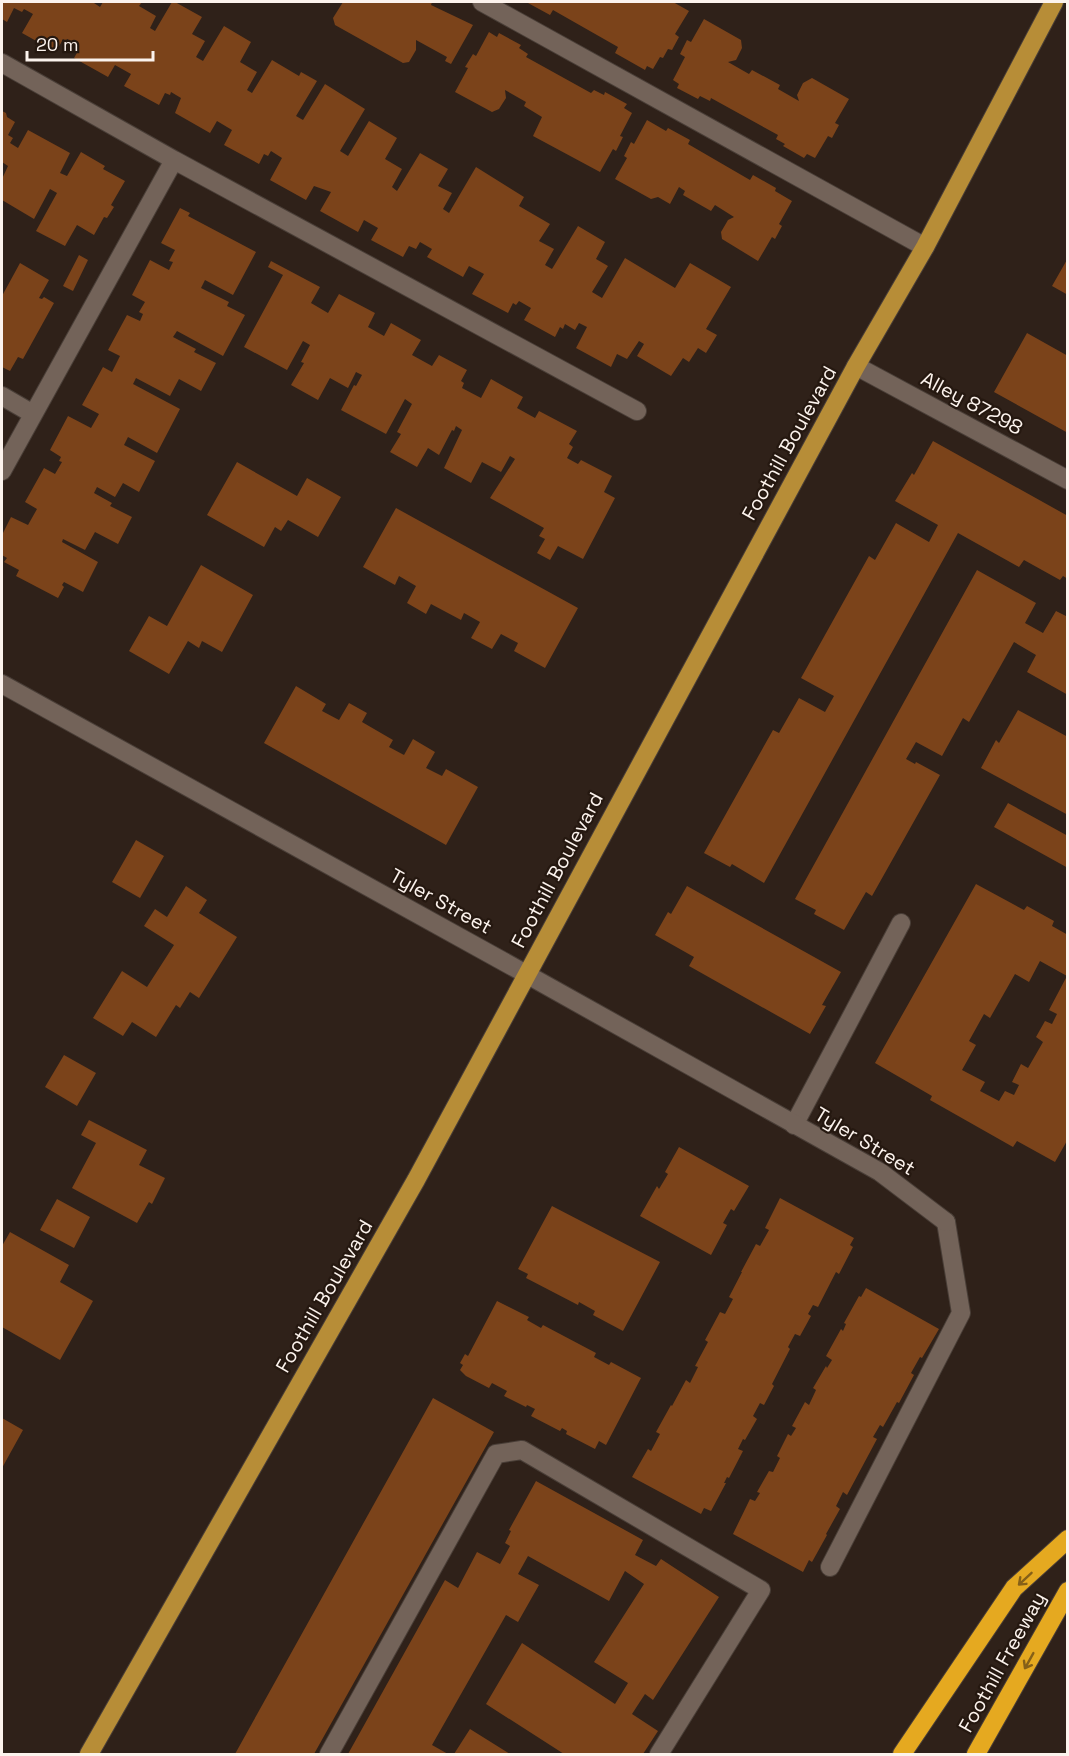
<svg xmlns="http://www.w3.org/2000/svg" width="1069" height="1756" viewBox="0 0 1069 1756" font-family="'Space Grotesk',sans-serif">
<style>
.building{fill:#7b431a;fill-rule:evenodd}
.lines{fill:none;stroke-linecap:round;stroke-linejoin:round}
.lane-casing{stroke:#493e37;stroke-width:20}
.street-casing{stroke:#493e37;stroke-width:20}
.primary-casing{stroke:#493e37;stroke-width:20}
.highway-casing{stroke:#493e37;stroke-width:20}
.lane{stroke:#736359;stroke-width:18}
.street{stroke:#736359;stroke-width:18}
.primary{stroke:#b78d37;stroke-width:18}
.highway{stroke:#e5a920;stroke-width:18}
.oneway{stroke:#856018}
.labels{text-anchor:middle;stroke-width:4.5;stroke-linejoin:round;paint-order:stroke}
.street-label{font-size:20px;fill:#fcf3ed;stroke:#251810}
</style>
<rect width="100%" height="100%" fill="#2f2119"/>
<path class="building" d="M 2,2 L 95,2 L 94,3 L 100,7 L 103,2 L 142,2 L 139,6 L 156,16 L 150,28 L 155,31 L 172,2 L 175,2 L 202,17 L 192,34 L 205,41 L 196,57 L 203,61 L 224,26 L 251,42 L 240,62 L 257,72 L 247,90 L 252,93 L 272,60 L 299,76 L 301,72 L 317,81 L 296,116 L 303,120 L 325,84 L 365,109 L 340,151 L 348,156 L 369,121 L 397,138 L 385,159 L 402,169 L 392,187 L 397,191 L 420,153 L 448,169 L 438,186 L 452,193 L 443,209 L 449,213 L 476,167 L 524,197 L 519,206 L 550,224 L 539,241 L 554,249 L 545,265 L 552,269 L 578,226 L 605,242 L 596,259 L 608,266 L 592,292 L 602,298 L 625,258 L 675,288 L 690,263 L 731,287 L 706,329 L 717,335 L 706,353 L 698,348 L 689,362 L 683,358 L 671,376 L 637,356 L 644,344 L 639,341 L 627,359 L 617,354 L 611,367 L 576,348 L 587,327 L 579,323 L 575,330 L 565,324 L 563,329 L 560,327 L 555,337 L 524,320 L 531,308 L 519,301 L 516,305 L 513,303 L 508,313 L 472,294 L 484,274 L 469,266 L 463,277 L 427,257 L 432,249 L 420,242 L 416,249 L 409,246 L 403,257 L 371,240 L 378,228 L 364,220 L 358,232 L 320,211 L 331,192 L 314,186 L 306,200 L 270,180 L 282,158 L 271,151 L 268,156 L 264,154 L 259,164 L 224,145 L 232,130 L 217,121 L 210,133 L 175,113 L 181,98 L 171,92 L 170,95 L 165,93 L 159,105 L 124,86 L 131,74 L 115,65 L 108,77 L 74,58 L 78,51 L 75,49 L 78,45 L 67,39 L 66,41 L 63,39 L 56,52 L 22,33 L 33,14 L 24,9 L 22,12 L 14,8 L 7,22 L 2,19 Z
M 343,2 L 432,2 L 431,5 L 473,25 L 451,64 L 445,61 L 447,57 L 416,40 L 416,50 L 409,62 L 403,63 L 335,25 L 333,18 Z
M 530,2 L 673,2 L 689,11 L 675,34 L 679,37 L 672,50 L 668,49 L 663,58 L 660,57 L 653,69 L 647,66 L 645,70 L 615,53 L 618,47 L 553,10 L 550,15 L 528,3 Z
M 704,19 L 741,40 L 742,48 L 736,60 L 728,62 L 749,74 L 752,70 L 780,85 L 778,89 L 799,101 L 797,95 L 803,83 L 812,78 L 849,99 L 835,123 L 839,125 L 832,138 L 828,136 L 815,158 L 807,154 L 804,158 L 783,146 L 785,144 L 776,139 L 778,135 L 711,98 L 710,101 L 700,96 L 698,99 L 677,88 L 679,84 L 673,80 L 685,57 L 680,54 L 687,40 L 691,42 Z
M 489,32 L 497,37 L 499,33 L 521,45 L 519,48 L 528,54 L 526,57 L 591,93 L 594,90 L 604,95 L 605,92 L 627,104 L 624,108 L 632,113 L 620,136 L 623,137 L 616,151 L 613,149 L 600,172 L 533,136 L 542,117 L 524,106 L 526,102 L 505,90 L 506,98 L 499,109 L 492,112 L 455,92 L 468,68 L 465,67 L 473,54 L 476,56 Z
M 2,111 L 6,113 L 7,117 L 15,122 L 8,135 L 13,138 L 10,143 L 18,148 L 28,130 L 70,153 L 60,173 L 67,176 L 81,152 L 105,166 L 103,169 L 125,181 L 111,205 L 114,207 L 107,218 L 104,217 L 94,235 L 77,225 L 65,246 L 36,231 L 57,193 L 50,189 L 34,219 L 2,200 L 2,179 L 8,166 L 2,162 Z
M 647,120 L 666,131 L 668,128 L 690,140 L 688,144 L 750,180 L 753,175 L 776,188 L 775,191 L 792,201 L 779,224 L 782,226 L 775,239 L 772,237 L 758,261 L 722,239 L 721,232 L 728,220 L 734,217 L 715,205 L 711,211 L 683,195 L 685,191 L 679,187 L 670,204 L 658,197 L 651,199 L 615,179 L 627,158 L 624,156 L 631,142 L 634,144 Z
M 180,208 L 190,213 L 188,216 L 256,252 L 233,295 L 205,280 L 201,288 L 229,302 L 227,306 L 245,315 L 223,356 L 177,331 L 173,337 L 196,349 L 194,352 L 216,363 L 201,391 L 179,379 L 170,396 L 136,378 L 133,384 L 180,409 L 157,453 L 128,437 L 124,445 L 155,461 L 139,492 L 123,483 L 115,497 L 97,487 L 94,493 L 112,503 L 110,506 L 132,517 L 118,544 L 95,532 L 85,550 L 63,539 L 62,542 L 98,562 L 83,592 L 64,582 L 62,585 L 64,587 L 58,598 L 16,576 L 19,570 L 4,562 L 7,558 L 2,555 L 2,535 L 11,517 L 28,525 L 37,509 L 25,502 L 44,468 L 55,474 L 62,462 L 59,461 L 61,457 L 50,450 L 68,416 L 91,428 L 99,414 L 82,405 L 103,367 L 112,372 L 120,356 L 108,350 L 127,315 L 140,321 L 143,314 L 139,312 L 145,302 L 132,295 L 150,260 L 169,270 L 173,262 L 169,261 L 175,250 L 161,243 Z
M 79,255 L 88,260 L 73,291 L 63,286 Z
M 1068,258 L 1068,295 L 1052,286 Z
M 271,261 L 320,287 L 311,303 L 328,313 L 339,294 L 375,313 L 368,327 L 384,336 L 391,323 L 421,340 L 412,355 L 432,366 L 439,355 L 467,370 L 461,381 L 464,383 L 462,388 L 481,398 L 491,379 L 523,397 L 517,408 L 535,418 L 539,411 L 577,431 L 569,444 L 573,447 L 567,458 L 578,464 L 581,460 L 612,476 L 604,492 L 615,498 L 583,559 L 558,546 L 550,560 L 537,553 L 545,539 L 539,536 L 544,528 L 490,498 L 515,459 L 510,456 L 501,472 L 482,462 L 471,483 L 444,468 L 462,430 L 456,426 L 454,431 L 452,430 L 439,455 L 428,448 L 417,467 L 390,452 L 401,434 L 397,432 L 412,404 L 405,399 L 386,434 L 341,410 L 354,385 L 356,386 L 362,375 L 356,372 L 348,388 L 330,378 L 318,400 L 291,385 L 304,363 L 301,362 L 310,345 L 303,341 L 287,370 L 244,347 L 283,275 L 268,267 Z
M 20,263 L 49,280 L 39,298 L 42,299 L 44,297 L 54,303 L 23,359 L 18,357 L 10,371 L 2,367 L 2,296 Z
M 1027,333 L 1068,356 L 1068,433 L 994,392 Z
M 933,441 L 1068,516 L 1068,579 L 1063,576 L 1060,580 L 1024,560 L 1019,567 L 958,533 L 764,883 L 732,864 L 730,867 L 704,853 L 773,730 L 779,733 L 799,698 L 825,712 L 834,696 L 801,678 L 869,556 L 875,560 L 896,523 L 929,542 L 938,525 L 895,501 L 912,473 L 914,475 Z
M 237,462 L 297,496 L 307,478 L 341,497 L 318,537 L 288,520 L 281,531 L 275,527 L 264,547 L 207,515 Z
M 396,508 L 578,608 L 545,668 L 514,651 L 518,643 L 501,634 L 492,649 L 471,638 L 480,622 L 464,613 L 461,620 L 431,604 L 426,614 L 407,603 L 416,586 L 399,576 L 395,585 L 363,567 Z
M 201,565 L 253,595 L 222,652 L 202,641 L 199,648 L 188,641 L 169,674 L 129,651 L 149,616 L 167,626 Z
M 977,570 L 1036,603 L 1025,623 L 1043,633 L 1056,611 L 1068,617 L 1068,695 L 1027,672 L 1036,655 L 1014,642 L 969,722 L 963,718 L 942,756 L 916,742 L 906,759 L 915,764 L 916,762 L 940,775 L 872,896 L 866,892 L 844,930 L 814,914 L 816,910 L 795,899 Z
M 296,686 L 326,704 L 322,711 L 339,720 L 349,703 L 367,713 L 362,722 L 393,740 L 389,747 L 404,755 L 413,739 L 435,752 L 426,768 L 442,776 L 446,769 L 478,787 L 446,845 L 264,743 Z
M 1018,710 L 1068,737 L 1068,815 L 981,768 L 996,740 L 999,743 Z
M 1008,803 L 1068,836 L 1068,868 L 994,827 Z
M 136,840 L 164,856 L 140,898 L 112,882 Z
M 976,884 L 1024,910 L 1027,906 L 1054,921 L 1052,926 L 1068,935 L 1068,1139 L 1055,1162 L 1017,1141 L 1013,1147 L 930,1100 L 932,1096 L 875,1063 ZM 1040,961 L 1067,976 L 1049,1010 L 1057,1014 L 1052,1024 L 1045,1021 L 1036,1037 L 1043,1042 L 1028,1068 L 1021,1064 L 1012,1082 L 1019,1085 L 1014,1095 L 1005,1091 L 999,1101 L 980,1091 L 985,1082 L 962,1070 L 976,1045 L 969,1041 L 984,1014 L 990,1018 L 1015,974 L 1029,982 Z
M 186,886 L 207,900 L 199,913 L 237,937 L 199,998 L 190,992 L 180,1008 L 176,1005 L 156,1037 L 132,1022 L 123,1036 L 93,1018 L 122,971 L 147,987 L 174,945 L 144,926 L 155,909 L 167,917 Z
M 687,886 L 841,972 L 822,1005 L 826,1006 L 810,1034 L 689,966 L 694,957 L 655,935 L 668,912 L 671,914 Z
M 64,1055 L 96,1073 L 77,1106 L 45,1087 Z
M 89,1120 L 147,1150 L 139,1165 L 165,1178 L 152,1204 L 149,1202 L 137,1223 L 72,1188 L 96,1143 L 81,1135 Z
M 679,1147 L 749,1186 L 734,1211 L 731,1209 L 723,1223 L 727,1225 L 711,1255 L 640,1216 L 657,1186 L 659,1189 L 668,1174 L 665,1172 Z
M 780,1198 L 854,1238 L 850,1245 L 853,1247 L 839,1274 L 836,1272 L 818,1307 L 813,1305 L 808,1314 L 811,1316 L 800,1336 L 795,1334 L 788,1347 L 790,1349 L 772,1384 L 774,1386 L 764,1405 L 760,1403 L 753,1416 L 757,1419 L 745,1440 L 743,1439 L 738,1449 L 743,1451 L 729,1478 L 727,1477 L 724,1483 L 726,1483 L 711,1511 L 704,1508 L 701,1514 L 632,1477 L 648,1449 L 651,1451 L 660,1434 L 656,1432 L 671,1405 L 672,1406 L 686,1380 L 690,1383 L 698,1367 L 695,1366 L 708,1342 L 705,1340 L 720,1312 L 725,1314 L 733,1299 L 729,1297 L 742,1272 L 741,1272 L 756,1244 L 760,1246 L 769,1230 L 765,1228 Z
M 57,1199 L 90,1217 L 74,1248 L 40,1230 Z
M 552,1206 L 660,1262 L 623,1331 L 593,1315 L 595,1311 L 579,1302 L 578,1305 L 526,1278 L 528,1274 L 518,1269 Z
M 10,1232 L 69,1265 L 60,1282 L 93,1301 L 60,1360 L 2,1327 L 2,1246 Z
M 866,1288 L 939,1329 L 922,1358 L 920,1357 L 911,1373 L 914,1375 L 899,1403 L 897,1402 L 883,1427 L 880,1425 L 873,1437 L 877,1439 L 847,1495 L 843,1492 L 836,1506 L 840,1509 L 826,1534 L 827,1535 L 812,1562 L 809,1560 L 803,1572 L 733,1534 L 750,1499 L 755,1501 L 760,1493 L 757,1492 L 769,1471 L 773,1472 L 780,1458 L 777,1456 L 788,1434 L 791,1436 L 796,1428 L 792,1426 L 805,1402 L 809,1405 L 816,1390 L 813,1388 L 826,1366 L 827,1368 L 832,1360 L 826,1356 L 841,1329 L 843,1331 L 846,1324 L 844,1323 L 859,1296 L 861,1297 Z
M 497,1301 L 529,1317 L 527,1320 L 541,1328 L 543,1325 L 596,1353 L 594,1357 L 609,1365 L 611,1362 L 641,1378 L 606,1445 L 599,1441 L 595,1449 L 566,1434 L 567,1431 L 562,1428 L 560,1431 L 531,1416 L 535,1409 L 527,1405 L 526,1407 L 504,1396 L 507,1391 L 492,1383 L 489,1388 L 466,1376 L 460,1370 L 463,1365 L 460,1363 L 465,1354 L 468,1356 Z
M 433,1398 L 494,1432 L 314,1754 L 235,1754 Z
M 2,1418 L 23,1430 L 2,1468 Z
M 536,1481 L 643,1540 L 635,1555 L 656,1566 L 661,1559 L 719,1597 L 653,1700 L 645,1694 L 632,1714 L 658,1731 L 643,1754 L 564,1754 L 486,1704 L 522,1643 L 615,1704 L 628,1683 L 594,1662 L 644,1584 L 625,1571 L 609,1601 L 528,1556 L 518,1574 L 539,1585 L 518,1622 L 506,1615 L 432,1745 L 448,1754 L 348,1754 L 445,1580 L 458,1588 L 477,1552 L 500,1564 L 510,1546 L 505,1543 L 511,1531 L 509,1530 Z
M 470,1729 L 510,1754 L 454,1754 Z"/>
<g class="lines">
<defs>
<path id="lane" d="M 482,2 L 925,247
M 2,63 L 174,160
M 856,366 L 1068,480
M 2,396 L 33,414
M 2,471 L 174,160 L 637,411
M 794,1125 L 901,923
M 830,1567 L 961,1313 L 946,1222
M 329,1754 L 496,1454 L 522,1450 L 761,1590 L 659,1754"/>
<path id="street" d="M 2,684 L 526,974 L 880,1172 L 946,1222"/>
<path id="primary" d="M 89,1754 L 416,1180 L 856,366 L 925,247 L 1054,2"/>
<path id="highway" d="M 902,1754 L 1014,1588 L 1068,1539
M 976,1754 L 1068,1591"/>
</defs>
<use href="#lane" class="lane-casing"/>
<use href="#street" class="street-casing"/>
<use href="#primary" class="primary-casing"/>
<use href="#highway" class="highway-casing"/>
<use href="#lane" class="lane"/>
<use href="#street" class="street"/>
<use href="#primary" class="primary"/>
<use href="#highway" class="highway"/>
</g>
<defs><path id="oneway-shaft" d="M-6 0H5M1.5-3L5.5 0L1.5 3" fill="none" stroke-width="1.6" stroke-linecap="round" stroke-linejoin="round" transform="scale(1.5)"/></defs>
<g class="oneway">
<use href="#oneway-shaft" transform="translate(1025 1579) rotate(137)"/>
<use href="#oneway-shaft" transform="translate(1029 1661) rotate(119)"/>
</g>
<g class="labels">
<g class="street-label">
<text transform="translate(972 403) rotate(28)" y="7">Alley 87298</text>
<text transform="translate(789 443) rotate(-61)" y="7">Foothill Boulevard</text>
<text transform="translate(557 870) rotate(-62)" y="7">Foothill Boulevard</text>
<text transform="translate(441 901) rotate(29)" y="7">Tyler Street</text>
<text transform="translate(865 1141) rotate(31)" y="7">Tyler Street</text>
<text transform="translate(324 1296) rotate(-60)" y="7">Foothill Boulevard</text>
<text transform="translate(1002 1662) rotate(-61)" y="7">Foothill Freeway</text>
</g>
</g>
<rect width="1069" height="1756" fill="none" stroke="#fcf3ed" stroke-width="6"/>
<path d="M27 51v9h126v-9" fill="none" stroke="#fcf3ed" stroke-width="3"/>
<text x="36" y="51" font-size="18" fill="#fcf3ed" stroke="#251810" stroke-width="4.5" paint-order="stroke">20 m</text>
</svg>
